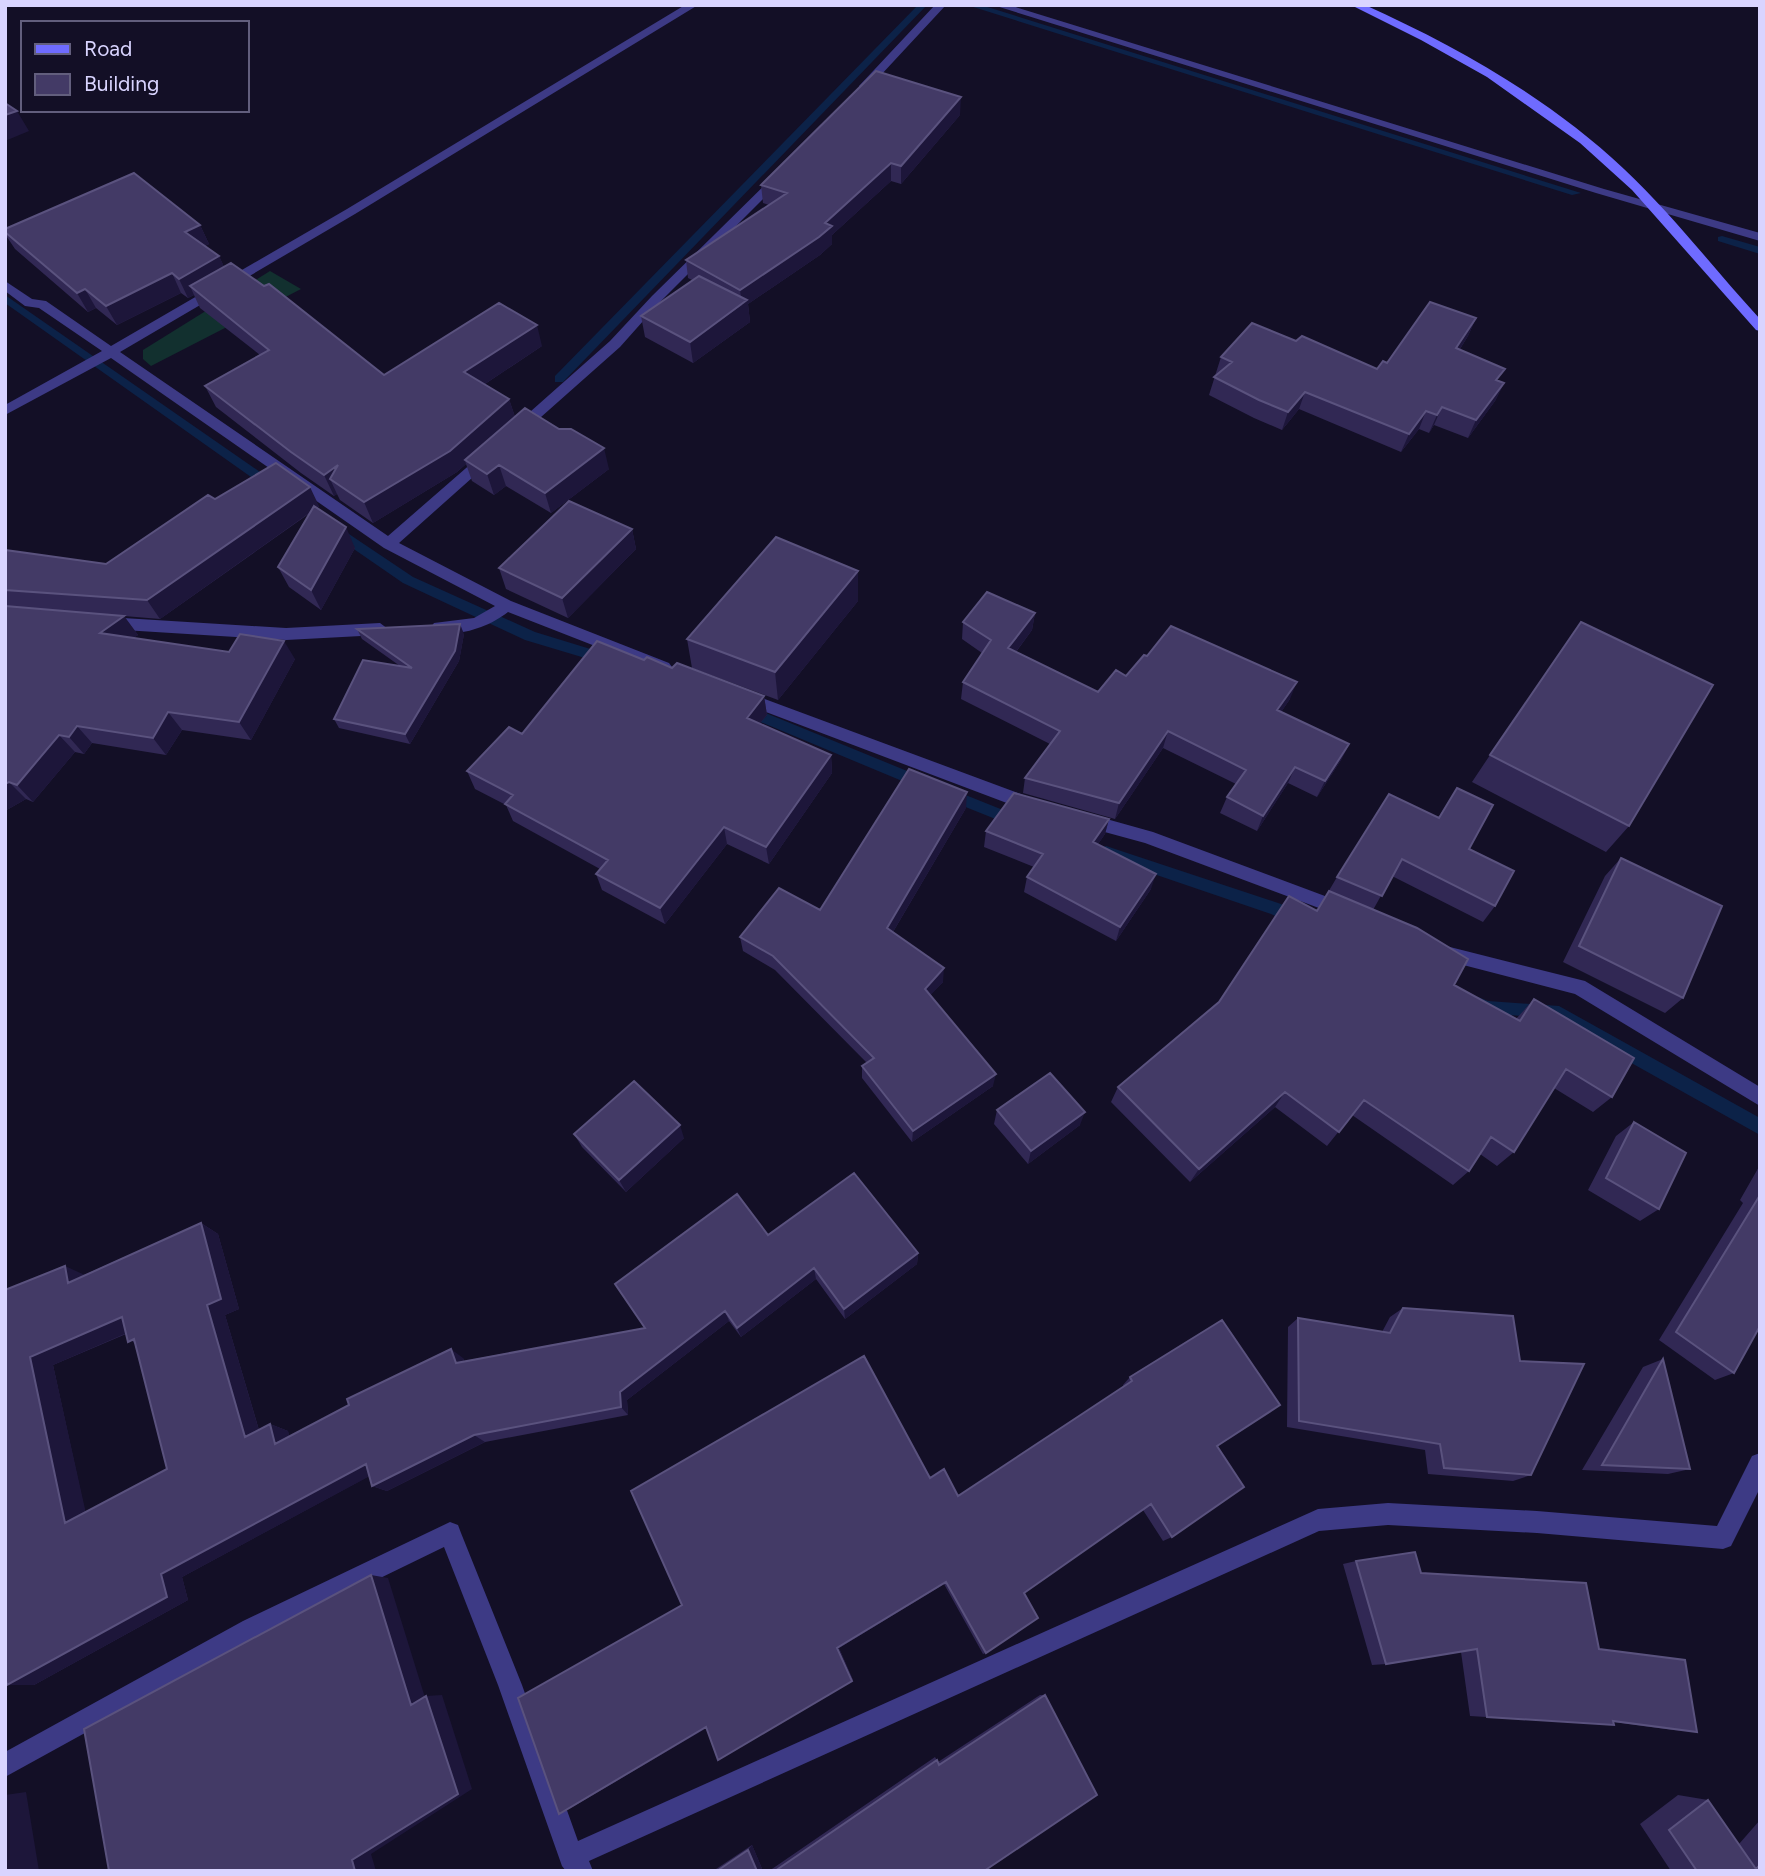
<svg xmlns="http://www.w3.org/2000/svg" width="1765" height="1876" viewBox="0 0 1765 1876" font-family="Figtree,sans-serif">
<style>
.green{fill:#12302f}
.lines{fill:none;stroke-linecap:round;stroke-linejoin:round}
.stream{fill:#0c2248;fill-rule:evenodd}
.street{fill:#3d3a85;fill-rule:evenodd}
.secondary{fill:#6f6bff;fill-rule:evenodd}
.wall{fill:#312854;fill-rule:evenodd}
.shaded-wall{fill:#1d163a}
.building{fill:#433a66;stroke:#5a527e;stroke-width:2;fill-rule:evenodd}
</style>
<rect width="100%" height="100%" fill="#130f26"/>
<path class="green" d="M 270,271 L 301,289 L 151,366 L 143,359 L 143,350 Z"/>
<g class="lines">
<path class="stream" d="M 918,5 L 927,5 L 563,382 L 555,382 L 555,376 Z
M 967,5 L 981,5 L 1581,193 L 1572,195 Z
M 1722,236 L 1760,247 L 1760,254 L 1718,241 L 1718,237 Z
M 5,295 L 276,483 L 276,489 L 268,489 L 5,303 Z
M 337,526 L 413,577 L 535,632 L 610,655 L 612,659 L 605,664 L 525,640 L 403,583 L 332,534 L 332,528 Z
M 744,704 L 929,780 L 931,784 L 924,790 L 919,788 L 739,713 L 737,709 Z
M 948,788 L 1023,818 L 1025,822 L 1018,828 L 943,798 L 941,794 Z
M 1106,846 L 1281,904 L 1305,915 L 1307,920 L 1305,925 L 1299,927 L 1271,914 L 1101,856 L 1098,852 L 1101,848 Z
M 1478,997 L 1488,1001 L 1559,1006 L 1760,1118 L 1760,1135 L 1551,1018 L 1480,1013 L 1472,1009 L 1470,1004 L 1472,999 Z"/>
<path class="street" d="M 685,5 L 698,5 L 355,214 L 120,352 L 388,536 L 481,455 L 491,455 L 491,461 L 399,543 L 511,601 L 669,663 L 672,667 L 669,671 L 659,671 L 508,612 C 489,627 458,638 434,631 L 431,627 L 434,623 L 474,618 L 495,606 L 384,548 L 111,358 L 5,415 L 5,405 L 102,351 L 39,308 L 25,306 L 5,291 L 5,281 L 32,299 L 46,301 L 111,346 L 347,209 Z
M 935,5 L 946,5 L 867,90 L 859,90 L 859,86 Z
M 993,5 L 1009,5 L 1604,189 L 1760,233 L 1760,241 L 1596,193 Z
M 775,175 L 785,177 L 660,302 L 620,347 L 523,433 L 513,433 L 513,427 L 610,341 L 652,296 Z
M 107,617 L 286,628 L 380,623 L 388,629 L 380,635 L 286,640 L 107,629 L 100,623 Z
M 743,691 L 1037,800 L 1039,805 L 1037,810 L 1025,810 L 737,701 L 735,697 Z
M 1085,813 L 1153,832 L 1349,905 L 1352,910 L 1349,915 L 1343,917 L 1145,843 L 1079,825 L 1077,820 L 1079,815 Z
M 1446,946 L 1585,981 L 1760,1087 L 1760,1106 L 1575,994 L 1440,959 L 1437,954 L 1440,949 Z
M 1760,1453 L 1760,1488 L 1731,1546 L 1723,1549 L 1537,1533 L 1388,1525 L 1319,1531 L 589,1861 L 593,1871 L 566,1871 L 562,1866 L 498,1685 L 444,1547 L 259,1637 L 5,1777 L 5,1752 L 243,1621 L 450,1522 L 458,1525 L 461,1533 L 522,1685 L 578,1841 L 1318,1509 L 1388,1503 L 1537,1511 L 1717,1526 L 1752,1456 Z"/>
<path class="secondary" d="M 1351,5 L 1365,5 C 1458,47 1550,99 1624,169 C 1673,215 1715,270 1760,319 L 1760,331 L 1756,330 L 1632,190 L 1580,143 L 1487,77 L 1421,40 Z"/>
</g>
<path class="wall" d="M 960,115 L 901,184 L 891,181 L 832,235 L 832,244 L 820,255 L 748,304 L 750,322 L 693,363 L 645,337 L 641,316 L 692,280 L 688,278 L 686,260 L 769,205 L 763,203 L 761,185 Z
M 200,225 L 209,244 L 205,246 L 219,256 L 224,267 L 384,375 L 542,346 L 485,384 L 509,399 L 515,417 L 609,469 L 551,513 L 506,486 L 494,495 L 472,481 L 466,464 L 457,472 L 373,523 L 340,500 L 337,494 L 334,496 L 301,473 L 216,407 L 205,386 L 260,355 L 200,308 L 194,295 L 188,298 L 181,293 L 117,325 L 96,308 L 88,312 L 15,249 L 5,234 L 5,229 Z
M 1476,318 L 1468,336 L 1460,349 L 1499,381 L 1504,383 L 1495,401 L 1468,438 L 1434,425 L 1429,433 L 1419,429 L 1401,452 L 1299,409 L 1282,430 L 1254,418 L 1209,395 L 1221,357 L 1296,341 L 1377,369 Z
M 215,499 L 319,506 L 317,508 L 355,548 L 321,610 L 289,587 L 278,567 L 310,513 L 160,619 L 124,616 L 138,635 L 133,638 L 229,652 L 295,659 L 251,740 L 182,730 L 166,755 L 92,743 L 84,754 L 75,752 L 33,802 L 26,799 L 5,811 L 5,550 L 106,564 Z
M 632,529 L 636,549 L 568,618 L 506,589 L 499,568 Z
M 858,601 L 778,700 L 692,668 L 687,639 Z
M 1035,613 L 1032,630 L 1016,652 L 1098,692 L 1126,676 L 1147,656 L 1290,699 L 1281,712 L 1349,744 L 1341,760 L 1317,797 L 1288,783 L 1257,831 L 1220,813 L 1227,797 L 1236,784 L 1163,748 L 1115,819 L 1023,793 L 1025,778 L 1050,744 L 961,699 L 963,682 L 982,653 L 962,639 L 963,622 Z
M 357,629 L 464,634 L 459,661 L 410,744 L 339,728 L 334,719 L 400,666 L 362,639 Z
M 672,668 L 764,696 L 767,715 L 760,723 L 831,755 L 832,773 L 769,864 L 727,844 L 665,924 L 602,890 L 596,874 L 600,869 L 513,821 L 506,805 L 475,789 L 467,771 L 522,734 Z
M 1490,755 L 1629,826 L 1606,852 L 1472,782 Z
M 1457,788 L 1469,849 L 1495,906 L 1483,922 L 1392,876 L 1373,910 L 1454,985 L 1516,1019 L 1534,999 L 1612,1097 L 1593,1112 L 1554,1088 L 1514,1152 L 1497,1166 L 1480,1154 L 1469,1171 L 1453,1185 L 1352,1115 L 1327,1146 L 1275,1107 L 1190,1182 L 1111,1102 L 1118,1087 L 1219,1002 L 1317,911 L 1337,877 L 1438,818 Z
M 966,808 L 893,932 L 943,982 L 930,995 L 993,1086 L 912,1142 L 862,1078 L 862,1066 L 867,1063 L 775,970 L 743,951 L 740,937 L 820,910 Z
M 1109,819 L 1105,834 L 1098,844 L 1151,889 L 1116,941 L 1024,892 L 1027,877 L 1034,867 L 984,847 L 986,831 Z
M 1621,858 L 1683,998 L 1665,1013 L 1563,962 L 1605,876 Z
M 997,1110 L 1080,1125 L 1028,1164 L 994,1124 Z
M 1634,1122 L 1659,1209 L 1640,1221 L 1588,1190 L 1616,1136 Z
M 574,1134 L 684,1138 L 626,1192 L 582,1147 Z
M 1760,1165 L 1760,1326 L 1734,1373 L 1715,1380 L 1659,1340 L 1743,1203 L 1740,1200 Z
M 201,1223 L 218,1234 L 239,1309 L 225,1315 L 259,1430 L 270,1424 L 288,1431 L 289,1437 L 463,1358 L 464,1361 L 645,1328 L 768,1235 L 918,1253 L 917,1264 L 845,1319 L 816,1279 L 741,1337 L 729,1321 L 627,1400 L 628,1415 L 485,1442 L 387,1491 L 372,1486 L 369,1476 L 182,1577 L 188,1600 L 34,1685 L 5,1290 L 84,1275 ZM 126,1334 L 136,1345 L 167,1469 L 85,1512 L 53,1365 Z
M 1403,1308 L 1531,1475 L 1513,1481 L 1428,1474 L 1425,1450 L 1287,1427 L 1288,1327 L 1298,1318 L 1382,1332 L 1390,1317 Z
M 1663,1359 L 1690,1469 L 1668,1474 L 1582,1470 L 1643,1367 Z
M 1130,1377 L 1217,1446 L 1172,1537 L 1163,1541 L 1143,1510 L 1024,1593 L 986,1653 L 983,1654 L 944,1584 L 839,1648 L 853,1680 L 706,1728 L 569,1809 L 930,1478 L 958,1496 L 1124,1387 L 1123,1385 Z
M 1356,1561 L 1421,1573 L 1599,1649 L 1697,1732 L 1674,1730 L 1614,1722 L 1614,1725 L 1470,1716 L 1461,1652 L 1386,1664 L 1372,1665 L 1343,1564 Z
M 1040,1695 L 1045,1695 L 984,1871 L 769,1871 L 935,1757 L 938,1762 Z
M 1678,1795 L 1708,1800 L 1739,1844 L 1760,1820 L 1760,1871 L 1671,1871 L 1640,1824 Z
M 752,1845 L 763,1871 L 713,1871 Z"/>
<path class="shaded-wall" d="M 961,97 L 960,115 L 901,184 L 901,166 Z
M 17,111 L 29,131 L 5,141 L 5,115 Z
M 891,163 L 891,181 L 832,235 L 832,244 L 820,255 L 748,304 L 750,322 L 693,363 L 690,342 L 742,305 L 740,290 L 825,223 Z
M 200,225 L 209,244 L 194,251 L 185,232 Z
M 219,256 L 228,275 L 190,286 L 194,295 L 188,298 L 179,279 Z
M 172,273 L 181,293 L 117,325 L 106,306 Z
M 85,289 L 96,308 L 88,312 L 77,293 Z
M 1476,318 L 1468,336 L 1449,366 L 1456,348 Z
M 537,325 L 542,346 L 471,393 L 464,372 Z
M 1504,383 L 1495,401 L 1468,438 L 1476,420 Z
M 1305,392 L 1299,409 L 1282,430 L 1288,412 Z
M 509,399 L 516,420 L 465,460 L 466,464 L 457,472 L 373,523 L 364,502 Z
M 1442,407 L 1434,425 L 1429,433 L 1437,415 Z
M 1426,411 L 1419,429 L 1401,452 L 1409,434 Z
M 604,448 L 609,469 L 551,513 L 545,493 Z
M 338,465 L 330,479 L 337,494 L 334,496 L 324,475 Z
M 499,465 L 506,486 L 494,495 L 487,474 Z
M 310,487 L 319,506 L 160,619 L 147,600 Z
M 346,527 L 355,548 L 321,610 L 311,590 Z
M 632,529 L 636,549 L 568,618 L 562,598 Z
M 858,571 L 858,601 L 778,700 L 775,672 Z
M 1035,613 L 1032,630 L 1006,665 L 1008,648 Z
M 124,616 L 138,635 L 114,652 L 100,633 Z
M 460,624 L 464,634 L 459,661 L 410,744 L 405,734 Z
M 284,641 L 295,659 L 251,740 L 239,722 Z
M 1297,682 L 1290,699 L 1271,727 L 1277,710 Z
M 764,696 L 767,715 L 749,736 L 747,718 Z
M 168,712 L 182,730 L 166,755 L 153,738 Z
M 77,726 L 92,743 L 84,754 L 69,737 Z
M 1168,731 L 1163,748 L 1115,819 L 1119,803 Z
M 59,735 L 75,752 L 33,802 L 17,785 Z
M 1349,744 L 1341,760 L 1317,797 L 1325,781 Z
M 831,755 L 832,773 L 769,864 L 766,847 Z
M 1295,767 L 1288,783 L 1257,831 L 1263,816 Z
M 9,782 L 26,799 L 5,811 L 5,784 Z
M 967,792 L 966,808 L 887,942 L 887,928 Z
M 1109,819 L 1105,834 L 1089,857 L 1093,842 Z
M 724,827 L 727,844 L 665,924 L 660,908 Z
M 1156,874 L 1151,889 L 1116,941 L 1120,927 Z
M 944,968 L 943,982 L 924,1002 L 925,989 Z
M 996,1074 L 993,1086 L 912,1142 L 913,1131 Z
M 1285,1092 L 1275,1107 L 1190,1182 L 1199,1169 Z
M 1085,1112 L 1080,1125 L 1028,1164 L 1031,1151 Z
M 680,1125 L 684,1138 L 626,1192 L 619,1180 Z
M 201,1223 L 218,1234 L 239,1309 L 225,1315 L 263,1444 L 245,1437 L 207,1305 Z
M 918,1253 L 917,1264 L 845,1319 L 844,1309 Z
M 65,1266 L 87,1276 L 68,1283 Z
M 814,1268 L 816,1279 L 741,1337 L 737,1328 Z
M 725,1311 L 729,1321 L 627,1400 L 628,1415 L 621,1407 L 620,1392 Z
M 122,1317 L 143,1326 L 53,1365 L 89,1527 L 65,1523 L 30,1357 Z
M 451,1349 L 463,1358 L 467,1371 L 456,1363 Z
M 270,1424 L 288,1431 L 293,1450 L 275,1444 Z
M 474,1435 L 485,1442 L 387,1491 L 372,1486 Z
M 366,1464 L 381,1470 L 182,1577 L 188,1600 L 34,1685 L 7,1685 L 161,1574 Z
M 371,1575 L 388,1578 L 427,1704 L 411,1705 Z
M 946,1582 L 944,1584 L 839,1648 L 853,1680 L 718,1760 L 837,1648 Z
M 442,1695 L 472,1789 L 371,1854 L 376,1871 L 355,1871 L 352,1860 L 426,1696 Z
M 712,1725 L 569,1809 L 559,1814 L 706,1727 Z
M 26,1792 L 39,1871 L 6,1871 L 5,1795 Z
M 752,1845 L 763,1871 L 757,1871 L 748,1850 Z"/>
<path class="building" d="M 876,71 L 961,97 L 901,166 L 891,163 L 825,223 L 832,226 L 819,237 L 740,290 L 686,260 L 787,193 L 761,185 Z
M 5,103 L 17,111 L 5,115 Z
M 134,173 L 200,225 L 185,232 L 219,256 L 179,279 L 172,273 L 106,306 L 85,289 L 77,293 L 5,232 L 5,229 Z
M 231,263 L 264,286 L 269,284 L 384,375 L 499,303 L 537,325 L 464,372 L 509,399 L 450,451 L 364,502 L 330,479 L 338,465 L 324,475 L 291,452 L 205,386 L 269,350 L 190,286 Z
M 699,276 L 747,300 L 690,342 L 641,316 Z
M 1430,302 L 1476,318 L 1456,348 L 1505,369 L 1496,380 L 1504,383 L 1476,420 L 1442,407 L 1437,415 L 1426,411 L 1409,434 L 1305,392 L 1288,412 L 1259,400 L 1214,377 L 1232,362 L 1221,357 L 1252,323 L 1296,341 L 1302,336 L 1377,369 L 1383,361 L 1387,363 Z
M 525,408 L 559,429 L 571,429 L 604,448 L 545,493 L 499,465 L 487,474 L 465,460 Z
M 276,463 L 310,487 L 147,600 L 5,590 L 5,550 L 106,564 L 208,495 L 215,499 Z
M 569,501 L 632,529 L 562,598 L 499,568 Z
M 314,506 L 346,527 L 311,590 L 278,567 Z
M 776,537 L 858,571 L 775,672 L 687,639 Z
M 987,592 L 1035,613 L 1008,648 L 1098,692 L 1116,670 L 1126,676 L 1144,655 L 1147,656 L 1171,626 L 1297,682 L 1277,710 L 1349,744 L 1325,781 L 1295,767 L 1263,816 L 1227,797 L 1246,770 L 1168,731 L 1119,803 L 1025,778 L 1060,731 L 963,682 L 991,640 L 963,622 Z
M 5,606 L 124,616 L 100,633 L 229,652 L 240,634 L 284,641 L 239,722 L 168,712 L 153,738 L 77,726 L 69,737 L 59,735 L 17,785 L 9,782 L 5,784 Z
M 1581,622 L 1713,685 L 1629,826 L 1490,755 Z
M 460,624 L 455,651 L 405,734 L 334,719 L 363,660 L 412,668 L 357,629 Z
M 597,641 L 644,660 L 647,657 L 672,668 L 677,663 L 764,696 L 747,718 L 831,755 L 766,847 L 724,827 L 660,908 L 596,874 L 608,860 L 505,804 L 513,795 L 467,771 L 509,727 L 522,734 Z
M 909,769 L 967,792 L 887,928 L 944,968 L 925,989 L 996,1074 L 913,1131 L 862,1066 L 874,1058 L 773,956 L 740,937 L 779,888 L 820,910 Z
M 1457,788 L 1493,805 L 1469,849 L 1514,871 L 1495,906 L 1402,859 L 1382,896 L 1337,877 L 1389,794 L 1439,818 Z
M 1014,793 L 1109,819 L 1093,842 L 1156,874 L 1120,927 L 1027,877 L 1043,854 L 986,831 Z
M 1621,858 L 1722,906 L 1683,998 L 1579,946 Z
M 1329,891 L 1417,928 L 1468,959 L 1454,985 L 1520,1021 L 1534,999 L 1634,1058 L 1612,1097 L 1566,1069 L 1514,1152 L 1491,1137 L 1469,1171 L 1364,1100 L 1339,1132 L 1285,1092 L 1199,1169 L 1118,1087 L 1219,1002 L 1289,896 L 1317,911 Z
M 1050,1073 L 1085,1112 L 1031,1151 L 997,1110 Z
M 634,1081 L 680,1125 L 619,1180 L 574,1134 Z
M 1634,1122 L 1686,1153 L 1659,1209 L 1606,1178 Z
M 854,1173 L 918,1253 L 844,1309 L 814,1268 L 737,1328 L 725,1311 L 620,1392 L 621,1407 L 474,1435 L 372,1486 L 366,1464 L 161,1574 L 167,1597 L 7,1685 L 5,1676 L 5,1290 L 65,1266 L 68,1283 L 201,1223 L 221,1299 L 207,1305 L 245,1437 L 270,1424 L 275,1444 L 349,1405 L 347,1399 L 451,1349 L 456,1363 L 645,1328 L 615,1284 L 737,1194 L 768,1235 ZM 122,1317 L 128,1342 L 134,1339 L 167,1469 L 65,1523 L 30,1357 Z
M 1760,1195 L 1760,1326 L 1734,1373 L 1676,1332 Z
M 1403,1308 L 1513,1316 L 1520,1361 L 1584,1364 L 1531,1475 L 1444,1468 L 1440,1444 L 1299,1421 L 1298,1318 L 1390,1333 Z
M 1222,1320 L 1280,1405 L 1217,1446 L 1244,1487 L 1172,1537 L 1151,1504 L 1024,1593 L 1038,1618 L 986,1653 L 946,1582 L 837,1648 L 852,1681 L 718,1760 L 706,1727 L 559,1814 L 518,1698 L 682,1605 L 631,1491 L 864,1356 L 930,1478 L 944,1469 L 958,1496 L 1132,1381 L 1130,1377 Z
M 1663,1359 L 1690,1469 L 1602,1465 Z
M 1415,1552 L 1421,1573 L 1586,1583 L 1599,1649 L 1685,1660 L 1697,1732 L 1613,1721 L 1614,1725 L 1487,1717 L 1477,1649 L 1386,1664 L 1356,1561 Z
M 371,1575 L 411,1705 L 426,1696 L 458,1794 L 352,1860 L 355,1871 L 109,1871 L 84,1729 Z
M 1045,1695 L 1097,1795 L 984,1871 L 775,1871 L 937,1760 L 939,1765 Z
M 1708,1800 L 1756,1869 L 1760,1865 L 1760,1871 L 1697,1871 L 1669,1830 Z
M 748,1850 L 757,1871 L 717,1871 Z"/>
<rect width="1765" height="1876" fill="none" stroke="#d9d4ff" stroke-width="14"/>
<rect x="21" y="21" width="228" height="91" fill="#130f26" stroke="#625e7d" stroke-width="2"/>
<rect x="35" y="44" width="35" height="10" fill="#6f6bff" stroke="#625e7d" stroke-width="2"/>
<text x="84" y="56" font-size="21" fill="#d9d4ff">Road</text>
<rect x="35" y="74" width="35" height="21" fill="#433a66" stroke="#625e7d" stroke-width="2"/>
<text x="84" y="91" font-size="21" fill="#d9d4ff">Building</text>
</svg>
